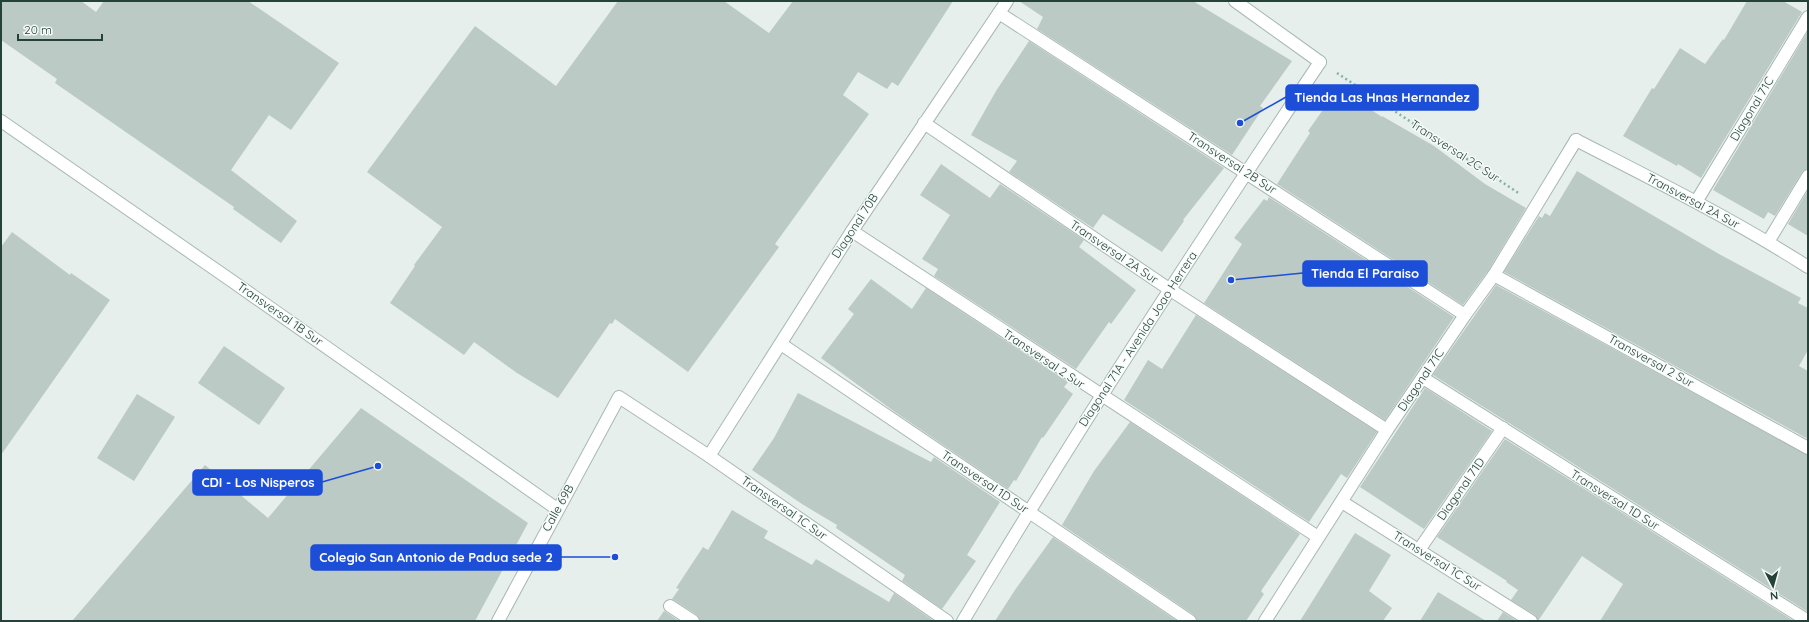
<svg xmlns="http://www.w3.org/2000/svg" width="1809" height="622" viewBox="0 0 1809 622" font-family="Quicksand,sans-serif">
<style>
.building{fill:#bbcac4}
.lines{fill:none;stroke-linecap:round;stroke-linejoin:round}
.service-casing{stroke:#a8b8b2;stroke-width:14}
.minor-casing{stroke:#a8b8b2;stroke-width:14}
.path{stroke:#86b3a5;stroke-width:2.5;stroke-dasharray:2 3;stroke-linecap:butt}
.service{stroke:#fff;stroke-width:12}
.minor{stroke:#fff;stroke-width:12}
.labels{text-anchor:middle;stroke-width:3;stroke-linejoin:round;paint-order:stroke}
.street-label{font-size:12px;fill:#24423a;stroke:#f7fbf9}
.leader{fill:none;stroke:#1d4ed8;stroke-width:1.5}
.callout-dot{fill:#1d4ed8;stroke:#f7fbf9;stroke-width:1.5}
.callout{fill:#1d4ed8;stroke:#1d4ed8;stroke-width:1.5}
.callout-label{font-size:13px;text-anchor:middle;font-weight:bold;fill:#fff}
</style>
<rect width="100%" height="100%" fill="#e6efeb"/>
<path class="building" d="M 1,1 L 81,1 L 96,12 L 104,1 L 248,1 L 339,63 L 291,130 L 269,115 L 231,170 L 297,221 L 281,243 L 233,209 L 234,207 L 55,83 L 57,79 L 1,40 Z
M 618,1 L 724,1 L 769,33 L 793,1 L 953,1 L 898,86 L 892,82 L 887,89 L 858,72 L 843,95 L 869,114 L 775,244 L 779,247 L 688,372 L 615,319 L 612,324 L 610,323 L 558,398 L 517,373 L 474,342 L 464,355 L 390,303 L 415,266 L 414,265 L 442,227 L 367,172 L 475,26 L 556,86 Z
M 1019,1 L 1193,1 L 1292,61 L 1260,106 L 1263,108 L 1232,155 L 1037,29 L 1043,17 Z
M 1747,1 L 1783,1 L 1802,12 L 1701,178 L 1678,164 L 1677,166 L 1623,136 L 1652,88 L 1654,89 L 1680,48 L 1705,64 L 1723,39 L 1724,40 Z
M 1808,31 L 1808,169 L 1802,172 L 1775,216 L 1768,212 L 1764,219 L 1713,190 Z
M 1029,41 L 1224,168 L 1183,220 L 1184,221 L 1162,252 L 1103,214 L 1093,228 L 1009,172 L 1017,161 L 971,135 L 996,91 Z
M 1334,94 L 1357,109 L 1361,103 L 1382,117 L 1382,116 L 1434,146 L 1485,184 L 1526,208 L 1488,271 L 1463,305 L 1277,184 L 1310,133 L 1308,131 Z
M 941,164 L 990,198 L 1000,184 L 1084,240 L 1079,247 L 1136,290 L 1111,324 L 1109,322 L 1076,369 L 934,276 L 938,269 L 922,259 L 950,215 L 920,195 Z
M 1577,171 L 1719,254 L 1801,298 L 1798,303 L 1808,308 L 1808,350 L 1799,366 L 1808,371 L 1808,439 L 1504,272 L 1539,216 L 1542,218 L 1545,213 L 1550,216 Z
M 1808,190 L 1808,236 L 1788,224 Z
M 1269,197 L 1454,317 L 1385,420 L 1204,303 L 1242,244 L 1234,238 L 1264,199 L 1267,201 Z
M 12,232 L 70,275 L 71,273 L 110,300 L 1,455 L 1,247 Z
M 871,279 L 912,309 L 926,288 L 1068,382 L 1064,387 L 1073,394 L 1043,438 L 1042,437 L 1016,481 L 1014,480 L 1008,489 L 895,412 L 821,358 L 854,314 L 848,309 Z
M 1496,285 L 1808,455 L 1808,612 L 1433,375 Z
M 1196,315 L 1377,432 L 1347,478 L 1341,474 L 1309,522 L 1124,400 L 1148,360 L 1162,369 Z
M 224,346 L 285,388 L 259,425 L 198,383 Z
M 1425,388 L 1492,431 L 1424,529 L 1360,487 Z
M 798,393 L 931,462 L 934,457 L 1000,502 L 967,555 L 976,561 L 942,609 L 902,581 L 905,575 L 836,528 L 837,525 L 802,504 L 752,470 L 774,438 Z
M 137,394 L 175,417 L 134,481 L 97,458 Z
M 361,408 L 528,523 L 475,621 L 72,621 L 205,465 L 268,518 Z
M 1130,422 L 1300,534 L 1261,591 L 1264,594 L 1246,621 L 1197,621 L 1194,615 L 1062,525 L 1094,471 Z
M 1505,439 L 1794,621 L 1600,621 L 1623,584 L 1582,556 L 1538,621 L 1535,615 L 1511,600 L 1518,590 L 1506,582 L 1507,581 L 1437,537 Z
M 732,510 L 768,531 L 764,538 L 812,565 L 816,559 L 889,602 L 894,593 L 934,621 L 700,621 L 697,615 L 672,599 L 679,589 L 676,588 L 703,547 L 708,550 Z
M 1355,533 L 1391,555 L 1369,591 L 1392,608 L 1383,621 L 1300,621 Z
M 1053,537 L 1177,621 L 995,621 L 1015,590 Z
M 1438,592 L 1486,621 L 1420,621 Z
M 664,611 L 666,612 L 679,621 L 657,621 Z
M 1503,612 L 1517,621 L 1497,621 Z"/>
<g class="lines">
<defs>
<path id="service" d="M 1235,1 L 1320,62
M 999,13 L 1465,315
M 924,123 L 1169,289 L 1387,430
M 1576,140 C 1654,180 1733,219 1808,267
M 1696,202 L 1808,17
M 852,231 L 1318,537
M 1768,242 L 1808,176
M 1494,275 L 1808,448
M 781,344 L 1190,621
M 709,456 L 947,621
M 1342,502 L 1531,621
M 1419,550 L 1503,428
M 670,606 L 693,621"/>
<path id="minor" d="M 1,121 L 232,281 L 557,509
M 1423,378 L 1808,621
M 498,621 L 619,397 L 709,456 L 852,231 L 1007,1
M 963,621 C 1076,431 1197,246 1320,62
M 1265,621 L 1387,430 L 1465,315 L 1494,275 L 1576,140"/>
</defs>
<use href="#service" class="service-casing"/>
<use href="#minor" class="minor-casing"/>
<path class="path" d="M 1337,73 L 1520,194"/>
<use href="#service" class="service"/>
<use href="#minor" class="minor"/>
</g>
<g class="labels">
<g class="street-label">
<text transform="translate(1752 109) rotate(-59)" y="4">Diagonal 71C</text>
<text transform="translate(1455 151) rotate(33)" y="4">Transversal 2C Sur</text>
<text transform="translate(1232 163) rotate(33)" y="4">Transversal 2B Sur</text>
<text transform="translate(1693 201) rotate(28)" y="4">Transversal 2A Sur</text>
<text transform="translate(855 226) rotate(-57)" y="4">Diagonal 70B</text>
<text transform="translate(1114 252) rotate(34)" y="4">Transversal 2A Sur</text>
<text transform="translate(280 314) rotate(35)" y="4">Transversal 1B Sur</text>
<text transform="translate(1138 339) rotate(-57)" y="4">Diagonal 71A - Avenida Joao Herrera</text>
<text transform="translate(1044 359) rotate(34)" y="4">Transversal 2 Sur</text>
<text transform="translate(1651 361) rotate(29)" y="4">Transversal 2 Sur</text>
<text transform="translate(1421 380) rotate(-56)" y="4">Diagonal 71C</text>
<text transform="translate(985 482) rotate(34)" y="4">Transversal 1D Sur</text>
<text transform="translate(1461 489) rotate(-55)" y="4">Diagonal 71D</text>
<text transform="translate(1615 500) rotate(32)" y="4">Transversal 1D Sur</text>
<text transform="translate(558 508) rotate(-61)" y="4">Calle 69B</text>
<text transform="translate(784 508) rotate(35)" y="4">Transversal 1C Sur</text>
<text transform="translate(1437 561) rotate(32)" y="4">Transversal 1C Sur</text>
</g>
</g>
<path class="leader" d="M1240 123L1286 97M1231 280L1303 273M378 466L322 482M615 557L561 557"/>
<g class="callout-dot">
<circle cx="1240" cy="123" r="4"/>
<circle cx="1231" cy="280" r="4"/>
<circle cx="378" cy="466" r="4"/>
<circle cx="615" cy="557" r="4"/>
</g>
<g class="callout">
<rect x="1286" y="85" width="192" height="25" rx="4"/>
<rect x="1303" y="261" width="124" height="25" rx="4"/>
<rect x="193" y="470" width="129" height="25" rx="4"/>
<rect x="311" y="545" width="250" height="25" rx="4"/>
</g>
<g class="callout-label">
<text x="1382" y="102">Tienda Las Hnas Hernandez</text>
<text x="1365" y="278">Tienda El Paraiso</text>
<text x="258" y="487">CDI - Los Nisperos</text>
<text x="436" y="562">Colegio San Antonio de Padua sede 2</text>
</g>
<rect width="1809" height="622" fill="none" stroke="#24423a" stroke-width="4"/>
<g transform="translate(1773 586) rotate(174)" stroke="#f7fbf9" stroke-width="3" paint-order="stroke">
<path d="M0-3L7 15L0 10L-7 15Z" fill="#24423a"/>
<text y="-6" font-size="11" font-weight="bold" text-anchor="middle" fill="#24423a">N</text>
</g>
<path d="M18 34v6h84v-6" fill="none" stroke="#24423a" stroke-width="2"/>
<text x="24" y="34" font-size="12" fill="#24423a" stroke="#f7fbf9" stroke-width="3" paint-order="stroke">20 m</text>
</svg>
